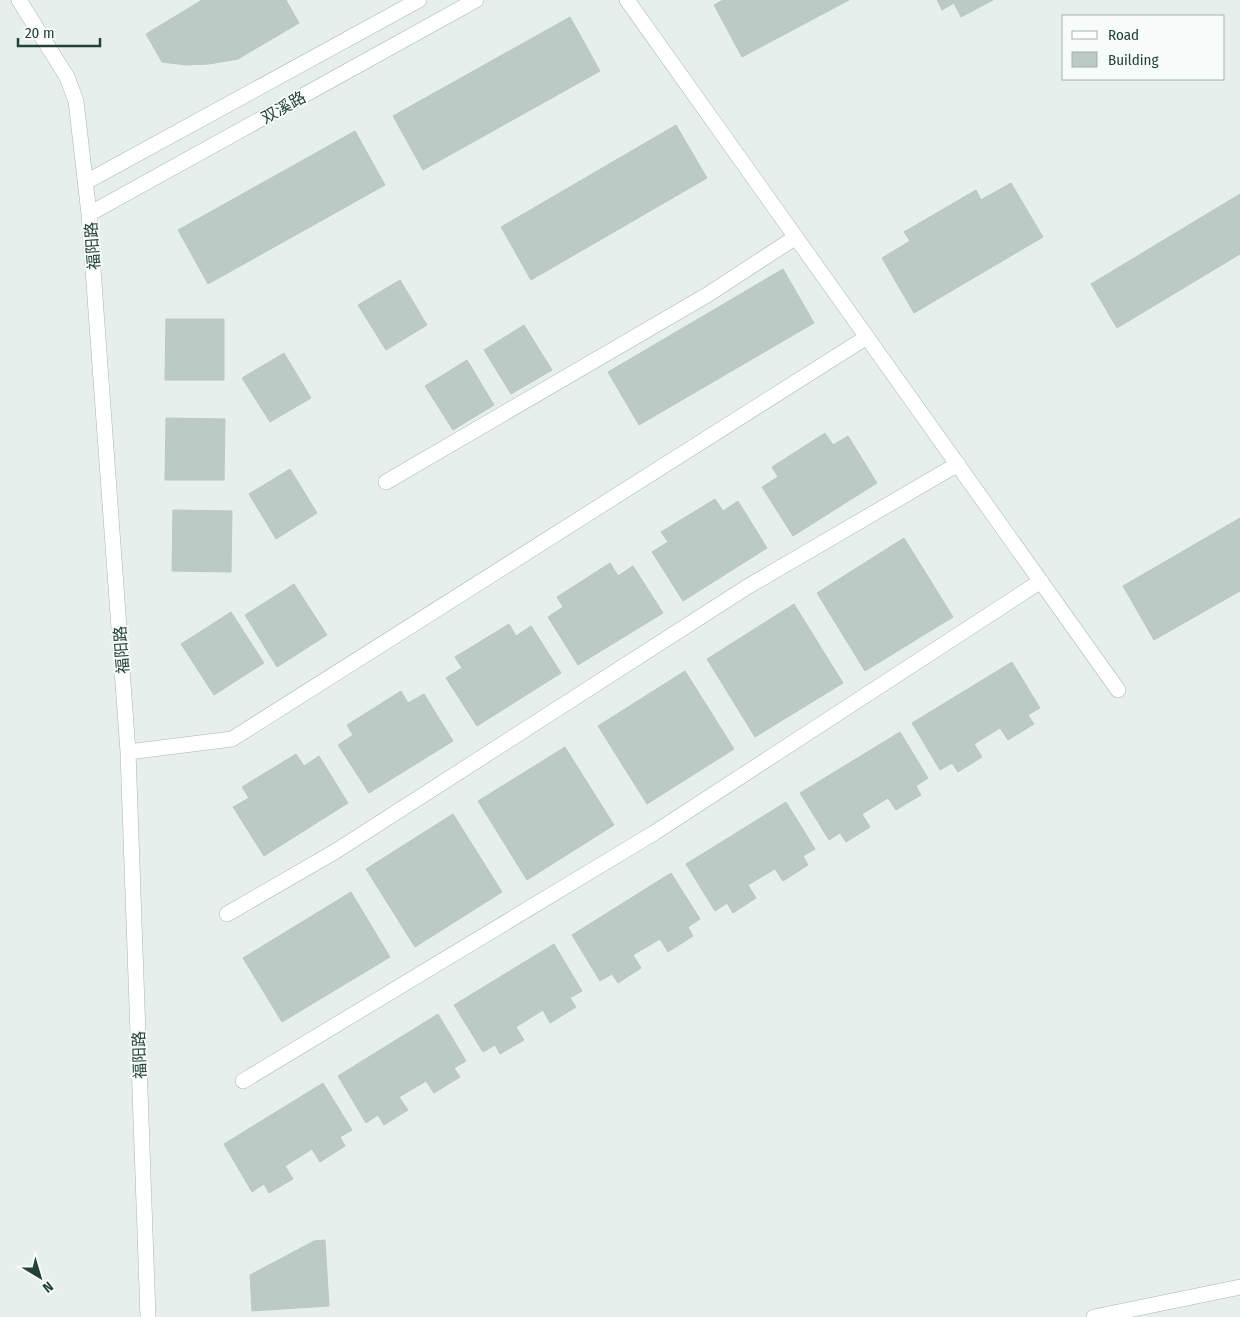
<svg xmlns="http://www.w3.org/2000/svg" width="1240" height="1317" viewBox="0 0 1240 1317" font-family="'Fira Sans Condensed','Noto Sans SC',sans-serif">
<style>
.building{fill:#bbcac4;stroke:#b8c9c2}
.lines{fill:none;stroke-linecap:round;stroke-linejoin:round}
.minor-casing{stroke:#a8b8b2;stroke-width:16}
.minor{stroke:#fff;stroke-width:15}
.labels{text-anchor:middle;stroke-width:4;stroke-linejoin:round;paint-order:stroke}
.street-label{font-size:16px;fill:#24423a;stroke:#f7fbf9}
</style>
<rect width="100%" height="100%" fill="#e6efeb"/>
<path class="building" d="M 202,0 L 286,0 L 299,23 L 238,59 L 209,64 L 186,65 L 162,62 L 146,34 Z
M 723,0 L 849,0 L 742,57 L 714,5 Z
M 937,0 L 993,0 L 961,17 L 954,3 L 942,10 Z
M 570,17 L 600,71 L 423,170 L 393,116 Z
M 676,125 L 707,178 L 531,280 L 501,227 Z
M 355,131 L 385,185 L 208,284 L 178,230 Z
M 1011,183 L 1043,237 L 914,313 L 882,258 L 910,241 L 904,232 L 976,190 L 981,200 Z
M 1240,194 L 1240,254 L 1117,328 L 1091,284 Z
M 783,269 L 814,323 L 639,425 L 608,372 Z
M 400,280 L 427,325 L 386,350 L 358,305 Z
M 166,319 L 224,319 L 224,380 L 165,380 Z
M 524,325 L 552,370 L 511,394 L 484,350 Z
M 284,353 L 311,398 L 270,422 L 242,378 Z
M 467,360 L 494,405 L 453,430 L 425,386 Z
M 166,418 L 225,419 L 224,480 L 165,480 Z
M 825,433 L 833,445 L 848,436 L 877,483 L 793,536 L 762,487 L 778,477 L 772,467 Z
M 290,469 L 317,513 L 276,539 L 249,494 Z
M 715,499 L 723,511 L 738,501 L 767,548 L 683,601 L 652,552 L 668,542 L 661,532 Z
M 173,510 L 232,511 L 231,572 L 172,571 Z
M 1240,518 L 1240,591 L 1154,640 L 1123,586 Z
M 904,538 L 953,617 L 865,671 L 817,593 Z
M 610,563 L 618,576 L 633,566 L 663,613 L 578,665 L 548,617 L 563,607 L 557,597 Z
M 294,584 L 327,635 L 277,667 L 245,615 Z
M 794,604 L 843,683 L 755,737 L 707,659 Z
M 231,612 L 264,663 L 214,695 L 181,644 Z
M 509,624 L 516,636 L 531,626 L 561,673 L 477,726 L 446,678 L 462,668 L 455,657 Z
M 1012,662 L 1040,708 L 1028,715 L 1034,724 L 1008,740 L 1000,728 L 974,744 L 982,757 L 958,772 L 952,763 L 940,770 L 912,723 Z
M 685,671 L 734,749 L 647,804 L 598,726 Z
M 401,691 L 408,703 L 424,694 L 453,741 L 369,793 L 338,745 L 353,735 L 347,725 Z
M 900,732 L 928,778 L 916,786 L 921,795 L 896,810 L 888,798 L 862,814 L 870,827 L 846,842 L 840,833 L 829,840 L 800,793 Z
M 565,747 L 614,825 L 527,880 L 478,801 Z
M 296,754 L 304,766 L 319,756 L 348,803 L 264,856 L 233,807 L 249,798 L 242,787 Z
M 786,802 L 815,849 L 803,856 L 808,865 L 783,881 L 775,869 L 748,885 L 756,898 L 733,913 L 727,903 L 715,911 L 686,864 Z
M 453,814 L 502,892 L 415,947 L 366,869 Z
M 671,873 L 700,919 L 688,927 L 693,936 L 668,952 L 660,939 L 633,955 L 641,968 L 618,983 L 612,974 L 600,981 L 572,935 Z
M 351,892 L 390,957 L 282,1022 L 243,958 Z
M 554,944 L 582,991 L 570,998 L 576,1007 L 550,1023 L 543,1010 L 516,1027 L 524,1040 L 500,1054 L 495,1045 L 483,1052 L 454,1005 Z
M 438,1014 L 466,1061 L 454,1068 L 460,1077 L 434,1093 L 426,1081 L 399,1097 L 408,1110 L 384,1125 L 378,1115 L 366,1123 L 338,1076 Z
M 323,1083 L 352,1130 L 340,1137 L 345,1146 L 320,1162 L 312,1149 L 285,1166 L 293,1179 L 269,1193 L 264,1184 L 252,1192 L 224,1144 Z
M 325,1240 L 329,1306 L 252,1311 L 250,1275 L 314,1241 Z"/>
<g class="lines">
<defs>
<path id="minor" d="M 19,0 L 67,77 L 76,101 L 89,214 L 128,752 L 148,1317
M 627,0 L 1118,690
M 86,182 L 419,0
M 89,214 L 476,0
M 386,482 L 707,295 L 796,237
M 128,752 L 232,739 L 867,337
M 227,914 L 336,851 L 747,587 L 958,464
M 243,1081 L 654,833 L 1041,581
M 1094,1317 L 1240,1287"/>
</defs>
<use href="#minor" class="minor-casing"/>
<use href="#minor" class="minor"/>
</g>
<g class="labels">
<g class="street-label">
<text transform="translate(283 107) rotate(-29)" y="6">双溪路</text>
<text transform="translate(92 246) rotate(-94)" y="6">福阳路</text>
<text transform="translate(121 650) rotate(-94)" y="6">福阳路</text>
<text transform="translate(139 1055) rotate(-92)" y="6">福阳路</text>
</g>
</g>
<rect x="1062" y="15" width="162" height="65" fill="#f7fbf9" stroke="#a3b1ad"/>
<rect x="1072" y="31" width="25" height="8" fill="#ffffff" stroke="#a3b1ad"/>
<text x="1108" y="40" font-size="15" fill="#24423a">Road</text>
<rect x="1072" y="52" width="25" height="15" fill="#bbcac4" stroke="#a3b1ad"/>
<text x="1108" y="65" font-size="15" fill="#24423a">Building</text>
<g transform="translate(40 1277) rotate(142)" stroke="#f7fbf9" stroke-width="4" paint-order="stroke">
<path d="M0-4L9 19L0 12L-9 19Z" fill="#24423a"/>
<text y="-8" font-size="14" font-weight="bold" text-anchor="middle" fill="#24423a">N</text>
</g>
<path d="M18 38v8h82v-8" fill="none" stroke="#24423a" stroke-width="2.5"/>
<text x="25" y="38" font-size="15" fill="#24423a" stroke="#f7fbf9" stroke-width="4" paint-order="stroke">20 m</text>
</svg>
